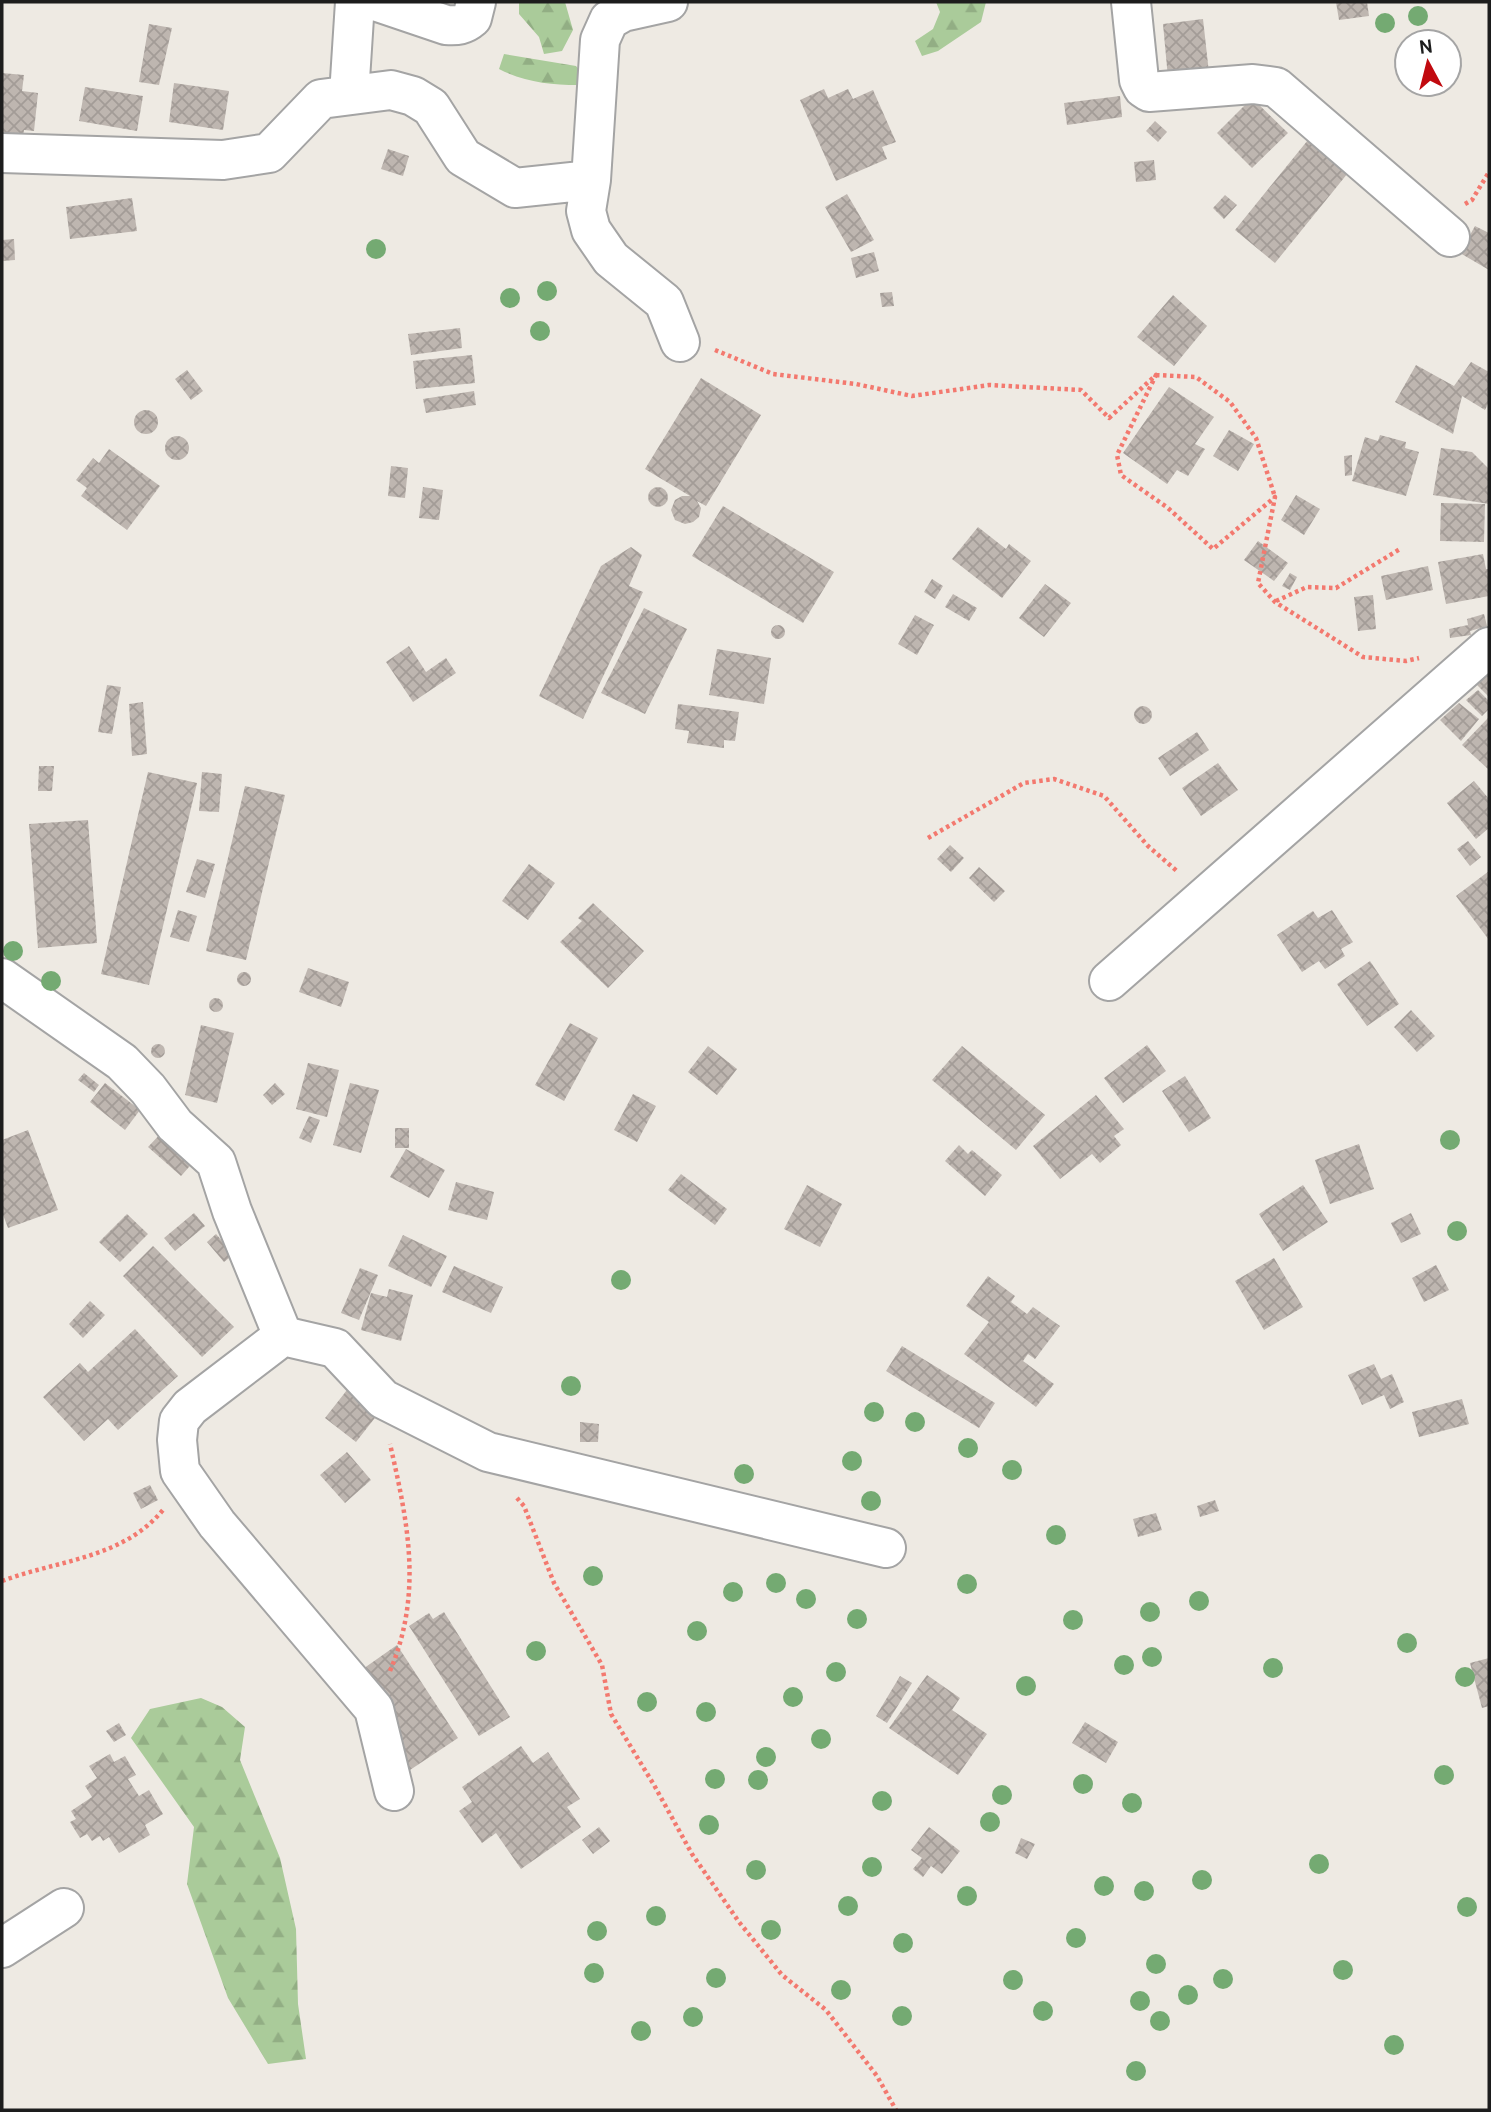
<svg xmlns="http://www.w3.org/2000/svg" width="1491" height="2112" viewBox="0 0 1491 2112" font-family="Cabin,sans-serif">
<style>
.forest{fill:url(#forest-firs)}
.building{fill:url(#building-cross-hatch)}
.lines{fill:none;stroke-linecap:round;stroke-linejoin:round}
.minor-casing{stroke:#a4a4a4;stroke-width:42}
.path{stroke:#f3796f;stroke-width:4.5;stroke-dasharray:3.5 3.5;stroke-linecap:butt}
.minor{stroke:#fff;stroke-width:38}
.tree{fill:#74aa72}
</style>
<defs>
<pattern id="forest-firs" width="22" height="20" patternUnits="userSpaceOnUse" patternTransform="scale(1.75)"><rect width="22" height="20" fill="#aacb9a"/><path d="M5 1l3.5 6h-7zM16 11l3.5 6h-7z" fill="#92ae84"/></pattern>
<pattern id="building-cross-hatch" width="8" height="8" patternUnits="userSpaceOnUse" patternTransform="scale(1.75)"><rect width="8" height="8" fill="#beb6b0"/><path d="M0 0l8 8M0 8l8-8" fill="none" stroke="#a39c97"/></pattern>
</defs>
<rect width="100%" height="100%" fill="#eeeae3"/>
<path class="forest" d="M 519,2 L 565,2 L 573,30 L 562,51 L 544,54 L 539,37 L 519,14 Z
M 936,2 L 986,2 L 981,22 L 938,51 L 922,56 L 915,41 L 933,29 L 940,12 Z
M 504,54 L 576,66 L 585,77 L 578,85 C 550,85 524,82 499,69 Z
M 201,1698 L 222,1707 L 245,1727 L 240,1760 L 280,1858 L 296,1929 L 298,2004 L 306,2059 L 268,2064 L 228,1998 L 187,1884 L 194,1827 L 131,1738 L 150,1709 Z"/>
<path class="building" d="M 1336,2 L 1367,2 L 1369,16 L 1339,20 Z
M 1203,19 L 1209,73 L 1168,78 L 1163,24 Z
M 149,24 L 172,28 L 159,85 L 139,82 Z
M 2,73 L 24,75 L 22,91 L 38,93 L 34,131 L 24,130 L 23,139 L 2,137 Z
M 174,83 L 229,91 L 223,130 L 169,122 Z
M 85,87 L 143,96 L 137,131 L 79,121 Z
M 824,89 L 828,98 L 848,89 L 853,99 L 873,90 L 896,142 L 882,147 L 887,159 L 836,181 L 800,100 Z
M 1120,96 L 1122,117 L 1067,125 L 1064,103 Z
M 1252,98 L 1288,133 L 1252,168 L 1217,133 Z
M 1155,121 L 1167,132 L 1158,142 L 1146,131 Z
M 1312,135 L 1352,168 L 1275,263 L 1235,230 Z
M 388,149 L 409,156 L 403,176 L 381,169 Z
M 1154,160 L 1156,180 L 1136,182 L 1134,162 Z
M 847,194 L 874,240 L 851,252 L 825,207 Z
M 1225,195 L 1237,205 L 1224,219 L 1213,208 Z
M 132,198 L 137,231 L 70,239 L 66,207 Z
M 1475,226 L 1489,233 L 1489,270 L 1460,253 Z
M 14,239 L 15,260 L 2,261 L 2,240 Z
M 874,252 L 879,271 L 856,278 L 851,258 Z
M 892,292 L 894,306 L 882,307 L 880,293 Z
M 1173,295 L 1207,326 L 1174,366 L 1137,337 Z
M 460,328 L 462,348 L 411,355 L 408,334 Z
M 472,355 L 475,383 L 416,389 L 413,361 Z
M 1471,362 L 1489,372 L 1489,402 L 1485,410 L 1462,396 L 1453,434 L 1395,402 L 1416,365 L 1454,386 Z
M 187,370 L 203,391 L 191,400 L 175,379 Z
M 701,378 L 761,415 L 706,506 L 697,501 L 701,508 L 699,517 L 693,522 L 685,524 L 675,520 L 671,510 L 675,500 L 682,496 L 690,496 L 645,469 Z
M 1169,387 L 1214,417 L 1195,444 L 1205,449 L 1188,476 L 1177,470 L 1167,484 L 1123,453 Z
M 474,391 L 476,405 L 426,413 L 423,399 Z
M134 422a12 12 0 1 1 24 0a12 12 0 1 1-24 0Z
M 1229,430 L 1254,444 L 1238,471 L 1213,456 Z
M 1380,435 L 1406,442 L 1405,448 L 1419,452 L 1406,496 L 1352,481 L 1365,437 L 1378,441 Z
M165 448a12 12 0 1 1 24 0a12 12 0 1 1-24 0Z
M 1441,448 L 1472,452 L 1489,469 L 1489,504 L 1433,495 Z
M 109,449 L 160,486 L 127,530 L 81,496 L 87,488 L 76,480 L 93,458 L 99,463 Z
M 1352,455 L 1352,475 L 1345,476 L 1344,456 Z
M 391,466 L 408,468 L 405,498 L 388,496 Z
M 423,487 L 443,490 L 439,520 L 419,518 Z
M648 497a10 10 0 1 1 20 0a10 10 0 1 1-20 0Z
M 1296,495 L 1320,509 L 1304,535 L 1281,520 Z
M 1441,503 L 1485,504 L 1484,542 L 1440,541 Z
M 723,506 L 834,572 L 803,623 L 692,556 Z
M 978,527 L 1006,549 L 1009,544 L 1031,561 L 1002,598 L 952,559 Z
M 1258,541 L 1288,563 L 1274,581 L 1244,560 Z
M 631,547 L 642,555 L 629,586 L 643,592 L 583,719 L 539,696 L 601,566 Z
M 1483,554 L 1486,569 L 1489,569 L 1489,596 L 1446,604 L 1438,562 Z
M 1428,566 L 1433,590 L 1386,600 L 1381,576 Z
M 1290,573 L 1297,577 L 1290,590 L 1282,586 Z
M 932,579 L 943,586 L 935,599 L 924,592 Z
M 1045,584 L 1071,603 L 1044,637 L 1019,618 Z
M 953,594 L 977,608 L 969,621 L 945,607 Z
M 1373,595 L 1376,629 L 1358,631 L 1354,597 Z
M 644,608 L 687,629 L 645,714 L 601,693 Z
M 1484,614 L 1487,626 L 1470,631 L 1471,635 L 1450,638 L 1449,629 L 1468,625 L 1467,619 Z
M 915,615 L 934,625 L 917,655 L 898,644 Z
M771 632a7 7 0 1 1 14 0a7 7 0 1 1-14 0Z
M 409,646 L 426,672 L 446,658 L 456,673 L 413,702 L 386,662 Z
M 717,649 L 771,658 L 764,704 L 709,695 Z
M 1489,662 L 1489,697 L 1469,677 Z
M 107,685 L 121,687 L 112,734 L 98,732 Z
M 1478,690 L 1489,701 L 1489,709 L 1482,716 L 1466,700 Z
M 143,702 L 147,754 L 132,756 L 129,704 Z
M 1459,703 L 1479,719 L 1461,741 L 1440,720 Z
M 678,704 L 739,712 L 735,741 L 724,740 L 724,748 L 687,743 L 689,731 L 675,729 Z
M1134 715a9 9 0 1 1 18 0a9 9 0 1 1-18 0Z
M 1489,717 L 1489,770 L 1462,745 Z
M 1197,732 L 1209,750 L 1170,776 L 1158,758 Z
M 1218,763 L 1238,790 L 1201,816 L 1182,788 Z
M 39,766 L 54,766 L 52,791 L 38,791 Z
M 148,772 L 197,783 L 149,985 L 101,974 Z
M 202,772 L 222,774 L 219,812 L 199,811 Z
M 1474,781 L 1489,799 L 1489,828 L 1476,839 L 1447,803 Z
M 245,786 L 285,795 L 246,960 L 206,951 Z
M 88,820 L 97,943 L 38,948 L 29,824 Z
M 1468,841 L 1481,857 L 1470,866 L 1457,849 Z
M 950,845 L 964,858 L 951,872 L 937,859 Z
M 197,859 L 215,864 L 205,898 L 186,892 Z
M 529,864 L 555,883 L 528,920 L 502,901 Z
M 979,867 L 1005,891 L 994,902 L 969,878 Z
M 1489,871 L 1489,940 L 1456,896 Z
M 593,903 L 644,951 L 608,988 L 560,942 L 582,921 L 578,918 Z
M 178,910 L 197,916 L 189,942 L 170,937 Z
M 1332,910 L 1353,942 L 1341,949 L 1345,956 L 1325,969 L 1319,961 L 1302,972 L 1277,935 L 1313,911 L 1318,918 Z
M 1370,961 L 1399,1004 L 1367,1026 L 1337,984 Z
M 308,968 L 349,982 L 341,1007 L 299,992 Z
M237 979a7 7 0 1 1 14 0a7 7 0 1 1-14 0Z
M209 1005a7 7 0 1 1 14 0a7 7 0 1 1-14 0Z
M 1411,1010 L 1435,1036 L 1417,1052 L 1394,1027 Z
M 570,1023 L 598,1038 L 564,1101 L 535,1085 Z
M 201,1025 L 234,1033 L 217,1103 L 185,1095 Z
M151 1051a7 7 0 1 1 14 0a7 7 0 1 1-14 0Z
M 1147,1045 L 1166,1071 L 1123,1103 L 1104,1078 Z
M 708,1046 L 737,1069 L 717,1095 L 688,1072 Z
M 962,1046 L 1045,1115 L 1016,1150 L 932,1080 Z
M 308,1063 L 339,1070 L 327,1117 L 296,1109 Z
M 84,1073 L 99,1085 L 94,1092 L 78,1080 Z
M 1185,1076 L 1211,1118 L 1189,1132 L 1162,1091 Z
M 105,1083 L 140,1110 L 125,1130 L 90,1102 Z
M 275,1083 L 285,1094 L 272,1105 L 263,1095 Z
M 350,1083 L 379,1090 L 361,1153 L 333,1145 Z
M 633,1094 L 656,1106 L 637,1142 L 614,1130 Z
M 1096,1095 L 1124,1129 L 1114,1136 L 1121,1145 L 1100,1163 L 1092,1154 L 1060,1179 L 1033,1146 Z
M 309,1116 L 320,1120 L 311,1143 L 299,1138 Z
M 395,1128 L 409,1128 L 409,1148 L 395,1148 Z
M 28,1130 L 58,1210 L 8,1228 L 2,1212 L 2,1140 Z
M 164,1130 L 196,1159 L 181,1176 L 148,1147 Z
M 1359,1144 L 1374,1189 L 1330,1204 L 1315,1160 Z
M 959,1145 L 968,1154 L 972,1150 L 1002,1175 L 985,1196 L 945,1161 Z
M 406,1149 L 445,1170 L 429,1198 L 390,1177 Z
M 681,1174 L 727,1209 L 715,1225 L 668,1190 Z
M 456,1182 L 494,1192 L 487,1220 L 448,1210 Z
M 807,1185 L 842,1204 L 820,1247 L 784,1229 Z
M 1303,1185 L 1328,1222 L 1283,1251 L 1259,1214 Z
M 194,1213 L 205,1226 L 175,1251 L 164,1238 Z
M 1411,1213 L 1421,1234 L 1401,1243 L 1391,1223 Z
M 127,1214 L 148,1234 L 120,1262 L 99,1242 Z
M 216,1234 L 234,1254 L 224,1262 L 207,1242 Z
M 403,1235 L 447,1256 L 431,1287 L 388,1266 Z
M 153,1246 L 234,1327 L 202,1357 L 123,1276 Z
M 1274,1258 L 1303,1307 L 1264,1330 L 1235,1281 Z
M 1436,1265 L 1449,1290 L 1424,1302 L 1412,1278 Z
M 454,1266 L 503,1287 L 491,1313 L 442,1292 Z
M 360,1268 L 378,1275 L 359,1320 L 341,1313 Z
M 988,1276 L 1015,1296 L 1011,1302 L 1027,1314 L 1033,1307 L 1060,1326 L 1035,1359 L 1028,1354 L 1023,1361 L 1054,1384 L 1036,1407 L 964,1354 L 989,1322 L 966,1306 Z
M 389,1289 L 413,1295 L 401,1341 L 361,1330 L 371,1293 L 387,1297 Z
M 90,1301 L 105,1315 L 83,1338 L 69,1324 Z
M 135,1329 L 178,1376 L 118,1430 L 108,1419 L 84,1441 L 43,1397 L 80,1363 L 88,1372 Z
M 902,1346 L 995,1403 L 979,1428 L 886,1371 Z
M 1374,1364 L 1381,1379 L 1392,1374 L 1404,1402 L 1390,1409 L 1384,1395 L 1362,1405 L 1348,1375 Z
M 347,1390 L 378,1414 L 356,1442 L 325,1418 Z
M 1462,1399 L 1469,1424 L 1419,1437 L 1412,1412 Z
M 580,1422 L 599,1424 L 598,1442 L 580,1442 Z
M 347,1452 L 371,1480 L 345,1503 L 320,1475 Z
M 150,1485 L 158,1500 L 141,1509 L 133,1493 Z
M 1215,1500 L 1219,1511 L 1200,1517 L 1197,1506 Z
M 1156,1513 L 1162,1530 L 1138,1537 L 1133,1519 Z
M 444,1612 L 510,1717 L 479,1736 L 409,1626 L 429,1613 L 433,1619 Z
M 397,1645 L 458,1738 L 407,1772 L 358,1723 L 351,1708 L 350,1678 Z
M 1489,1658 L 1489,1706 L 1482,1708 L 1470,1663 Z
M 927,1675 L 960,1698 L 952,1710 L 987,1734 L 958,1775 L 889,1728 Z
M 900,1676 L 912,1683 L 887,1723 L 876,1716 Z
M 1085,1722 L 1118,1742 L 1106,1763 L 1072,1743 Z
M 119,1723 L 126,1735 L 114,1742 L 106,1731 Z
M 521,1746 L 533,1763 L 548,1752 L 580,1799 L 567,1807 L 581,1827 L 521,1869 L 496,1833 L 482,1843 L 459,1811 L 472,1802 L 462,1787 Z
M 110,1754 L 114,1762 L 125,1756 L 136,1775 L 128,1779 L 139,1796 L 149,1790 L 163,1814 L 145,1825 L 150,1835 L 119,1853 L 109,1837 L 103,1841 L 100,1836 L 92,1841 L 87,1834 L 80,1838 L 70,1822 L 76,1819 L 71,1811 L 92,1797 L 85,1786 L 97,1778 L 89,1766 Z
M 599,1827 L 610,1841 L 593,1854 L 582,1840 Z
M 929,1827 L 960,1851 L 942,1874 L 931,1866 L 923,1877 L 913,1869 L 922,1858 L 911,1850 Z
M 1021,1838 L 1035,1844 L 1027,1859 L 1015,1853 Z"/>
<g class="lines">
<defs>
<path id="minor" d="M 378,2 L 446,25 C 457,26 464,25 472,18 L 476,2
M 668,2 L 623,12 L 609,20 L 600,40 L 591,180 L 586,211 L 591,230 L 611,259 L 664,302 L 680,342
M 1131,2 L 1139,80 L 1143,88 L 1149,92 L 1253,84 L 1276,87 L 1450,237
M 349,95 L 355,2
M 2,153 L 223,160 L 269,153 L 321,99 L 391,90 L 413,96 L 431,107 L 463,157 L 515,188 L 591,180
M 2,978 L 122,1062 L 148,1089 L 175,1125 L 216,1162 L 232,1211 L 283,1336 L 335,1348 L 383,1399 L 488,1452 L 886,1548
M 1109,981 L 1489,647
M 283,1336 L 190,1407 L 179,1421 L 177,1440 L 180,1471 L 217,1524 L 374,1709 L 394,1791
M 2,1948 L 64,1908"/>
</defs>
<use href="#minor" class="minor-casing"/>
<path class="path" d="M 1465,204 L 1472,200 L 1489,172
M 715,350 L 773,374 L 856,384 L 912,396 L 989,385 L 1081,390 L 1109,418 L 1156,375 L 1117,455 L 1121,475 L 1168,508 L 1213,549 L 1275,497 L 1258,583 L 1275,602 L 1363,657 L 1406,661 L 1419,658
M 1156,375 L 1196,377 L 1230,402 L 1256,438 L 1275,497
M 1276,601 L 1307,587 L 1336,588 L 1400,549
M 928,838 L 1024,783 L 1054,779 L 1104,796 L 1148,846 L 1178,872
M 517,1498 L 524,1506 L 554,1583 L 602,1665 L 611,1714 L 654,1785 L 692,1854 L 739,1922 L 782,1975 L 826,2010 L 877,2076 L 896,2110
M 2,1581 C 58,1560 122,1559 163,1510
M 390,1671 C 423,1593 408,1523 390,1444"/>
<use href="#minor" class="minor"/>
</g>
<g class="tree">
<circle cx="1418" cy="16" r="10"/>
<circle cx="1385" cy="23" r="10"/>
<circle cx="376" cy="249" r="10"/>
<circle cx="547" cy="291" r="10"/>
<circle cx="510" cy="298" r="10"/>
<circle cx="540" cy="331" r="10"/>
<circle cx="13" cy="951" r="10"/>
<circle cx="51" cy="981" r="10"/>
<circle cx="1450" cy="1140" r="10"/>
<circle cx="1457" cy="1231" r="10"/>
<circle cx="621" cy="1280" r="10"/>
<circle cx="571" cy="1386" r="10"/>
<circle cx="874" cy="1412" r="10"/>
<circle cx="915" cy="1422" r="10"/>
<circle cx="968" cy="1448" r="10"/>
<circle cx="852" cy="1461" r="10"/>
<circle cx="1012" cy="1470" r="10"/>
<circle cx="744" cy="1474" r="10"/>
<circle cx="871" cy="1501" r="10"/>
<circle cx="1056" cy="1535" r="10"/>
<circle cx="593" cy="1576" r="10"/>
<circle cx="776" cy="1583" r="10"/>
<circle cx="967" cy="1584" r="10"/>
<circle cx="733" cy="1592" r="10"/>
<circle cx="806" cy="1599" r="10"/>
<circle cx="1199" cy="1601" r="10"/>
<circle cx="1150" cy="1612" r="10"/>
<circle cx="857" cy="1619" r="10"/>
<circle cx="1073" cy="1620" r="10"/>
<circle cx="697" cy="1631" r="10"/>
<circle cx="1407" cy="1643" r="10"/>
<circle cx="536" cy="1651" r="10"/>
<circle cx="1152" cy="1657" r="10"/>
<circle cx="1124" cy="1665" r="10"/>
<circle cx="1273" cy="1668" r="10"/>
<circle cx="836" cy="1672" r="10"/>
<circle cx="1465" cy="1677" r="10"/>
<circle cx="1026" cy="1686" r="10"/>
<circle cx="793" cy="1697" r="10"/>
<circle cx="647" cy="1702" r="10"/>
<circle cx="706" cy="1712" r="10"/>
<circle cx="821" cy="1739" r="10"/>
<circle cx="766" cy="1757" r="10"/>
<circle cx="1444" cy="1775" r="10"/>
<circle cx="715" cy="1779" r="10"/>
<circle cx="758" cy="1780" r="10"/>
<circle cx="1083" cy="1784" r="10"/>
<circle cx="1002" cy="1795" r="10"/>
<circle cx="882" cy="1801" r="10"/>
<circle cx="1132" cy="1803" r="10"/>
<circle cx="990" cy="1822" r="10"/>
<circle cx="709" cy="1825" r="10"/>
<circle cx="1319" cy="1864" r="10"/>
<circle cx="872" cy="1867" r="10"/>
<circle cx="756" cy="1870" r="10"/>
<circle cx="1202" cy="1880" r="10"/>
<circle cx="1104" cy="1886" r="10"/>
<circle cx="1144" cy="1891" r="10"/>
<circle cx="967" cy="1896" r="10"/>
<circle cx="848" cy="1906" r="10"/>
<circle cx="1467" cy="1907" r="10"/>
<circle cx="656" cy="1916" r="10"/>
<circle cx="771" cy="1930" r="10"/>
<circle cx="597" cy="1931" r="10"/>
<circle cx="1076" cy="1938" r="10"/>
<circle cx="903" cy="1943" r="10"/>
<circle cx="1156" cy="1964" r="10"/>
<circle cx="1343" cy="1970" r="10"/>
<circle cx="594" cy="1973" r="10"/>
<circle cx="716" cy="1978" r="10"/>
<circle cx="1223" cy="1979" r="10"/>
<circle cx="1013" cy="1980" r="10"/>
<circle cx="841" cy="1990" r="10"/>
<circle cx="1188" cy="1995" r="10"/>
<circle cx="1140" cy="2001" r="10"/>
<circle cx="1043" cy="2011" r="10"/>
<circle cx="902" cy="2016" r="10"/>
<circle cx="693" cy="2017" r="10"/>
<circle cx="1160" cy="2021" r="10"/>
<circle cx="641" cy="2031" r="10"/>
<circle cx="1394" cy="2045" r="10"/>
<circle cx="1136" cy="2071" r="10"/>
</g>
<rect width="1491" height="2112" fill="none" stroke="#1d1d1d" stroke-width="7"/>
<g transform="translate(1428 63) rotate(353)"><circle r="33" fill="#ffffff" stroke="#a5a5a5" stroke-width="2"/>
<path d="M0-5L12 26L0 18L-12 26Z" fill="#c1090f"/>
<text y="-10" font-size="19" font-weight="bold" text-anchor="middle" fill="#1d1d1d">N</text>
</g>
</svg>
